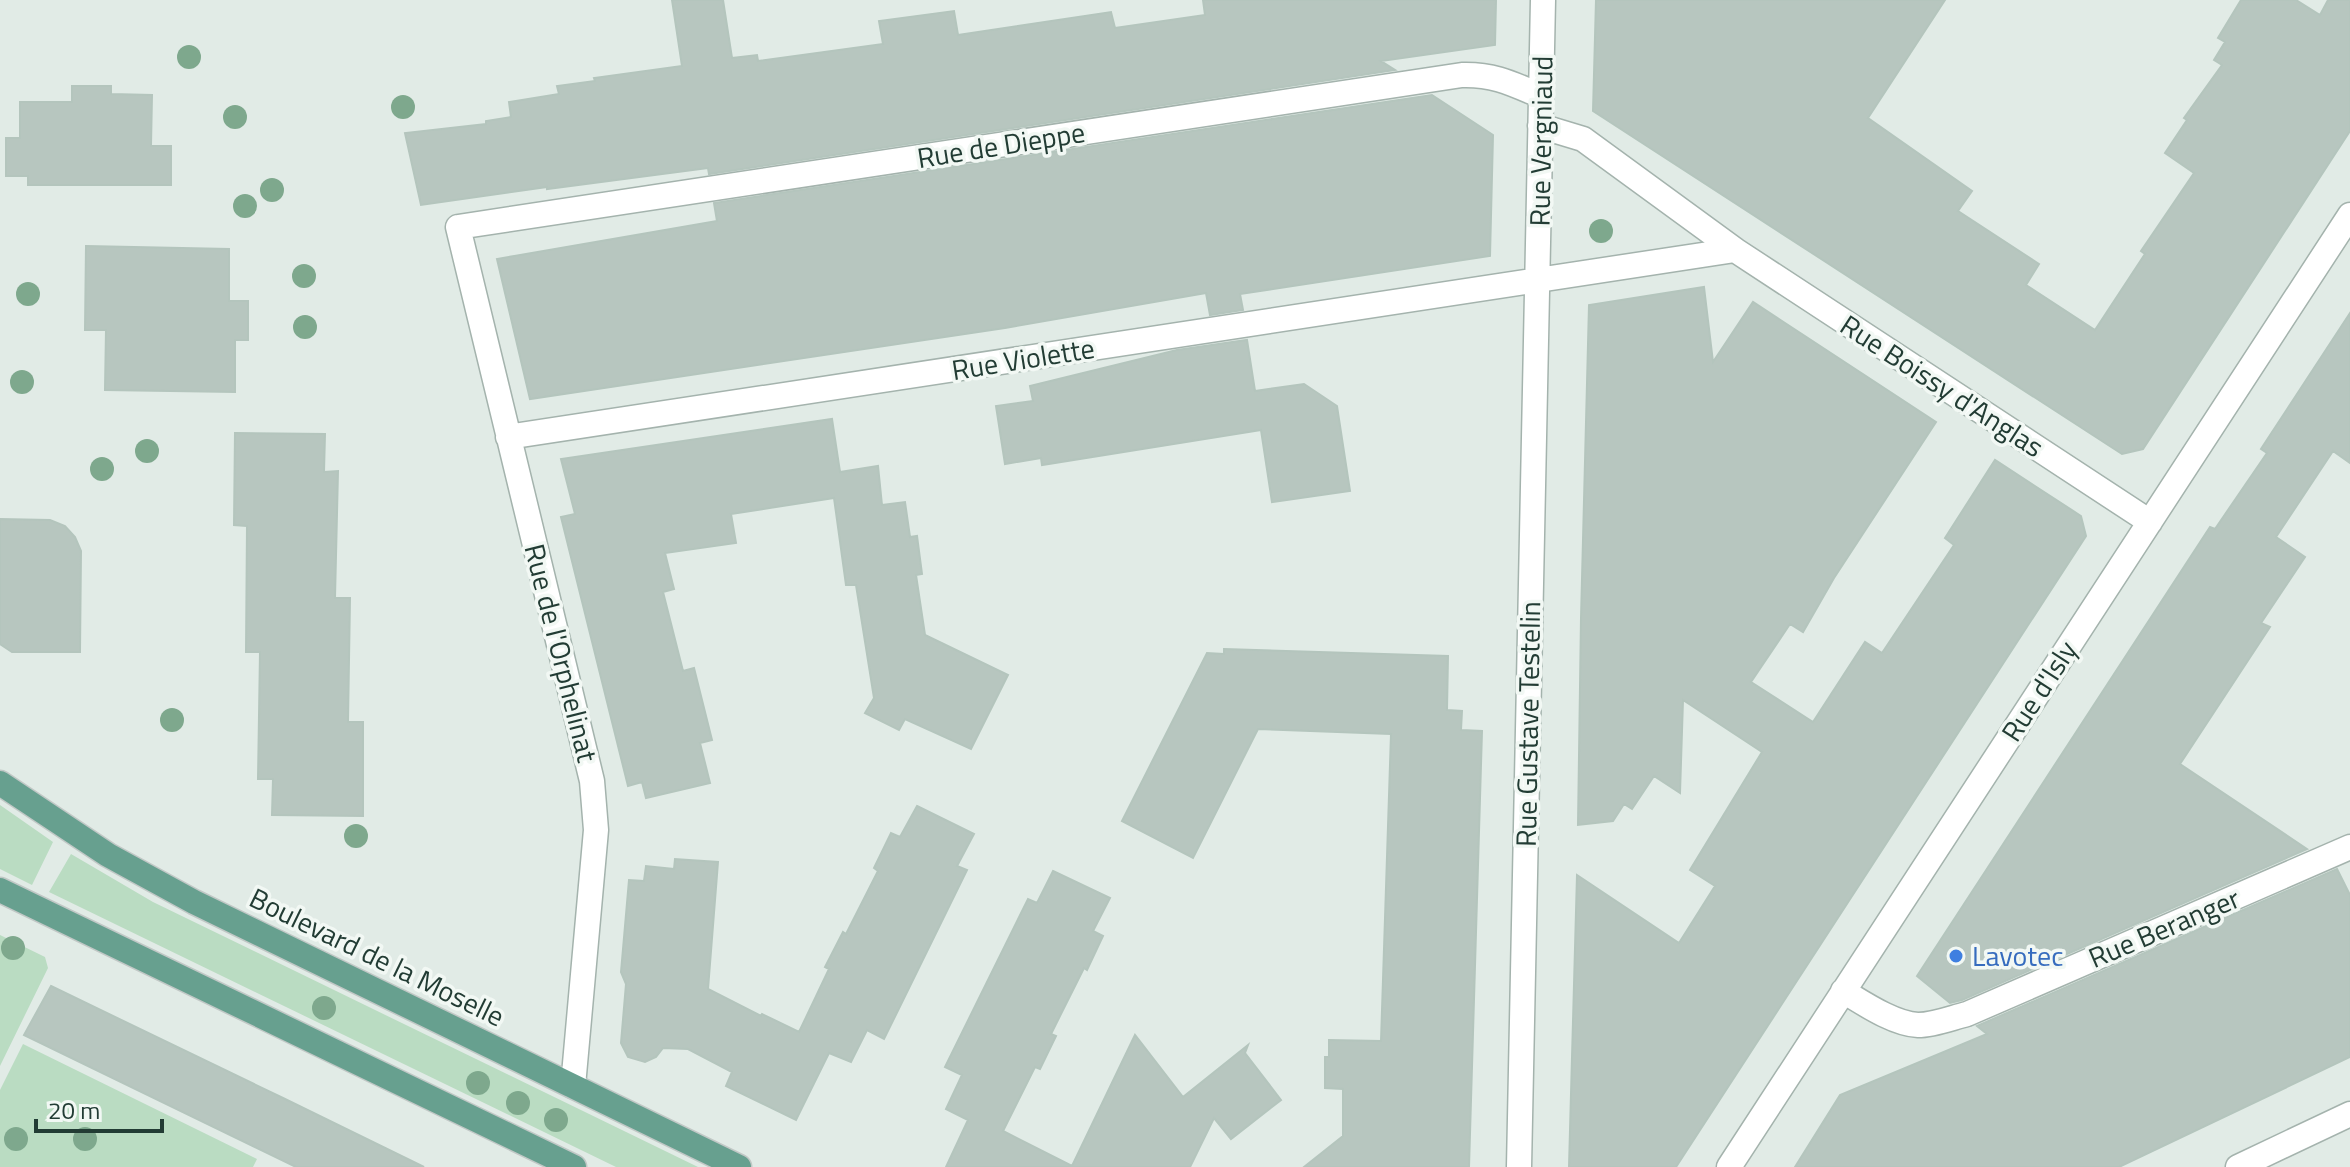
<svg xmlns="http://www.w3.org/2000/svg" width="2350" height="1167" viewBox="0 0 2350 1167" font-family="'Titillium Web',sans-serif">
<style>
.green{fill:#badcc2}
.building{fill:#b7c6bf;stroke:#b4c5bd;stroke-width:2}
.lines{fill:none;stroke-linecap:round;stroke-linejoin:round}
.minor-casing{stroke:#a4b3ad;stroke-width:27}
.major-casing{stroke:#c1c8c6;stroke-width:27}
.minor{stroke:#fff;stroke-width:24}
.major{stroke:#67a08f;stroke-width:24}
.tree{fill:#7ea88d}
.shop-dot{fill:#3f7fe0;stroke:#f2f8f4;stroke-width:3}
.labels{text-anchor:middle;stroke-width:7;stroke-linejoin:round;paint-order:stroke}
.street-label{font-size:28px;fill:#223c34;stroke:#f2f8f4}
.shop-label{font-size:28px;fill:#366cbe;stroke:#f2f8f4;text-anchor:start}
</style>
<rect width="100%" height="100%" fill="#e1ebe6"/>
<path class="green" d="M 0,805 L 53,842 L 32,885 L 0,869 Z
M 71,854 L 153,902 L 698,1167 L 616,1167 L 49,892 Z
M 0,935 L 45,957 L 48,968 L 0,1066 Z
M 23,1044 L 257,1159 L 253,1167 L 0,1167 L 0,1090 Z"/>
<path class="building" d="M 672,0 L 723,0 L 732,58 L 757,55 L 758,61 L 883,44 L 879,21 L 954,11 L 958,35 L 1111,12 L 1115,28 L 1205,15 L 1203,0 L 1496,0 L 1495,45 L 1381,61 L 1395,70 L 709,174 L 708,168 L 547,189 L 547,187 L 421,205 L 405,133 L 486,124 L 486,121 L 511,117 L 509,102 L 559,94 L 557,86 L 595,81 L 594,78 L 682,66 Z
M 1596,0 L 1945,0 L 1868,118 L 1972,191 L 1958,211 L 2039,264 L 2026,285 L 2095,330 L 2145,254 L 2141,251 L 2194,173 L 2165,153 L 2187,120 L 2184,118 L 2222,65 L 2214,60 L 2225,42 L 2218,38 L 2241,0 L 2296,0 L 2320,15 L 2328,0 L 2350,0 L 2350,131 L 2143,449 L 2122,454 L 1593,111 Z
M 72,86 L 111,86 L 111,94 L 152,95 L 151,146 L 171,146 L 171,185 L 28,185 L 28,176 L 6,176 L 6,138 L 20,138 L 20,102 L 72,102 Z
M 1432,95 L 1493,135 L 1490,256 L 1240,294 L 1243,310 L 1210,315 L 1206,293 L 1005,328 L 530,399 L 497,259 L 717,221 L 714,203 Z
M 86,246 L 229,249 L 229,301 L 248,301 L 248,340 L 235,340 L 235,392 L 105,390 L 106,330 L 85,330 Z
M 1704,287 L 1713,362 L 1753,302 L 1936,422 L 1834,578 L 1803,632 L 1790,624 L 1751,682 L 1813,722 L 1865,642 L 1882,653 L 1954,545 L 1945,538 L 1995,460 L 2081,516 L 2086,536 L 1676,1167 L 1569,1167 L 1577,875 L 1679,943 L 1715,886 L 1690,870 L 1762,752 L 1683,700 L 1680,793 L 1654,776 L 1632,809 L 1624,804 L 1613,821 L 1578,825 L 1581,618 L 1589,305 Z
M 2350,313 L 2350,463 L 2333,451 L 2276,537 L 2305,557 L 2261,623 L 2270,627 L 2180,764 L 2307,849 L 1962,1000 L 1950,1003 L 1917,976 L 2210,527 L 2215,529 L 2267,453 L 2261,449 Z
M 1247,340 L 1255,391 L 1304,384 L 1337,406 L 1350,491 L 1272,502 L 1261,430 L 1042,465 L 1041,458 L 1005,464 L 996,406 L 1033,401 L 1030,386 L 1177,350 Z
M 832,419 L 840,472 L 878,466 L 882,505 L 905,502 L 910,537 L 917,536 L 922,574 L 916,575 L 925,635 L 1008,675 L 971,749 L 905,719 L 899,730 L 865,713 L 874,698 L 856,585 L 846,585 L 834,498 L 731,514 L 736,543 L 665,553 L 674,589 L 663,592 L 683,671 L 694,668 L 712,740 L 700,743 L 710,783 L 646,798 L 642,782 L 628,786 L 561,517 L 575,514 L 561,459 Z
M 235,433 L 325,434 L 324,472 L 338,471 L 335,598 L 350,598 L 348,722 L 363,722 L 363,816 L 272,815 L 273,779 L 258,779 L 260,652 L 246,652 L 247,526 L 234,525 Z
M 0,519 L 50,520 L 65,526 L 75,537 L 81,551 L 80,652 L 12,652 L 0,644 Z
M 1224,649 L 1448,656 L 1447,710 L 1462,711 L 1461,730 L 1482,731 L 1469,1167 L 1304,1167 L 1343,1136 L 1343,1089 L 1325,1088 L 1325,1057 L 1329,1057 L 1329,1040 L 1381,1041 L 1391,734 L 1258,729 L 1193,858 L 1122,821 L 1207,653 L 1224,654 Z
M 917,806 L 974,834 L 957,866 L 967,870 L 884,1039 L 867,1030 L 851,1062 L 829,1053 L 796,1120 L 726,1086 L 732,1072 L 688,1049 L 663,1048 L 656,1057 L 645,1062 L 628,1057 L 621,1043 L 626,984 L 621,972 L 629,880 L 644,881 L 646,866 L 674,869 L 675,859 L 718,862 L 708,989 L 761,1016 L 762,1014 L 799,1032 L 829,969 L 825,967 L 843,932 L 846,934 L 878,871 L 874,868 L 891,833 L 900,837 Z
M 2337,869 L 2350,895 L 2350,1057 L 2119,1167 L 1795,1167 L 1840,1095 L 1987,1034 L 1977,1026 Z
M 1053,871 L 1110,898 L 1093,931 L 1103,936 L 1087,970 L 1084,968 L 1051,1034 L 1056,1036 L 1040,1069 L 1035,1067 L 1003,1131 L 1072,1166 L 1135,1035 L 1183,1097 L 1248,1045 L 1245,1053 L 1281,1100 L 1231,1139 L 1214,1118 L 1190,1167 L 946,1167 L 968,1120 L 946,1109 L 962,1075 L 945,1067 L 1028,899 L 1037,903 Z
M 51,986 L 283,1098 L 424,1167 L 296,1167 L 24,1035 Z"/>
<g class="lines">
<defs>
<path id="minor" d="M 1540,126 L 1583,139 L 1735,250 L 2150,522
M 508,437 L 1735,250
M 1843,991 C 1863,1003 1894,1024 1918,1025 C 1934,1025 1951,1018 1967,1014 L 2350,847
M 573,1086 L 596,830 L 592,781 L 458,227 L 1462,75 C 1494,74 1513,84 1541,96
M 1519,1167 L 1543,0
M 1729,1167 L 2350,215
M 2238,1167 L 2350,1114"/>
<path id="major" d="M 0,783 L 108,855 L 194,902 L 739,1167
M 0,890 L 574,1167"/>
</defs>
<use href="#minor" class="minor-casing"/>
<use href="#major" class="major-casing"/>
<use href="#minor" class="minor"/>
<use href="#major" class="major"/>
</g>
<g class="tree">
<circle cx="189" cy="57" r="12"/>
<circle cx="403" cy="107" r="12"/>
<circle cx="235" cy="117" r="12"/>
<circle cx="272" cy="190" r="12"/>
<circle cx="245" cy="206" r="12"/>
<circle cx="1601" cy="231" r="12"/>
<circle cx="304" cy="276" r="12"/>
<circle cx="28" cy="294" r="12"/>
<circle cx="305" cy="327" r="12"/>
<circle cx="22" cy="382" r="12"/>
<circle cx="147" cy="451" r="12"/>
<circle cx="102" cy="469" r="12"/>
<circle cx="172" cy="720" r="12"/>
<circle cx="356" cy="836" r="12"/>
<circle cx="13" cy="948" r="12"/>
<circle cx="324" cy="1008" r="12"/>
<circle cx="478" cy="1083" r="12"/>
<circle cx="518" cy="1103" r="12"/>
<circle cx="556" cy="1120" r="12"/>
<circle cx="16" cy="1139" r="12"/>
<circle cx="85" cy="1139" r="12"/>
</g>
<circle class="shop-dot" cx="1956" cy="956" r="8"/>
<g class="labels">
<g class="street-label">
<text transform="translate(1541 141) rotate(-89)" y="10">Rue Vergniaud</text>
<text transform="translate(1001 145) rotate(-9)" y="10">Rue de Dieppe</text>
<text transform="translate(1023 359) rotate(-9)" y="10">Rue Violette</text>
<text transform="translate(1942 386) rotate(33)" y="10">Rue Boissy d'Anglas</text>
<text transform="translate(561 653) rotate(76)" y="10">Rue de l'Orphelinat</text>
<text transform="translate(2039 691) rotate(-57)" y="10">Rue d'Isly</text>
<text transform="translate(1528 724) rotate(-89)" y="10">Rue Gustave Testelin</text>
<text transform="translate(2164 928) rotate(-23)" y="10">Rue Beranger</text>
<text transform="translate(377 957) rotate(26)" y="10">Boulevard de la Moselle</text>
</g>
<g class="shop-label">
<text x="1972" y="966">Lavotec</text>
</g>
</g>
<path d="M36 1119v12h126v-12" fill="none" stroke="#223c34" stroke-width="4"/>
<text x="48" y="1119" font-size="24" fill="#223c34" stroke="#f2f8f4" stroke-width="6" paint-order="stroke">20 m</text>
</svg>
